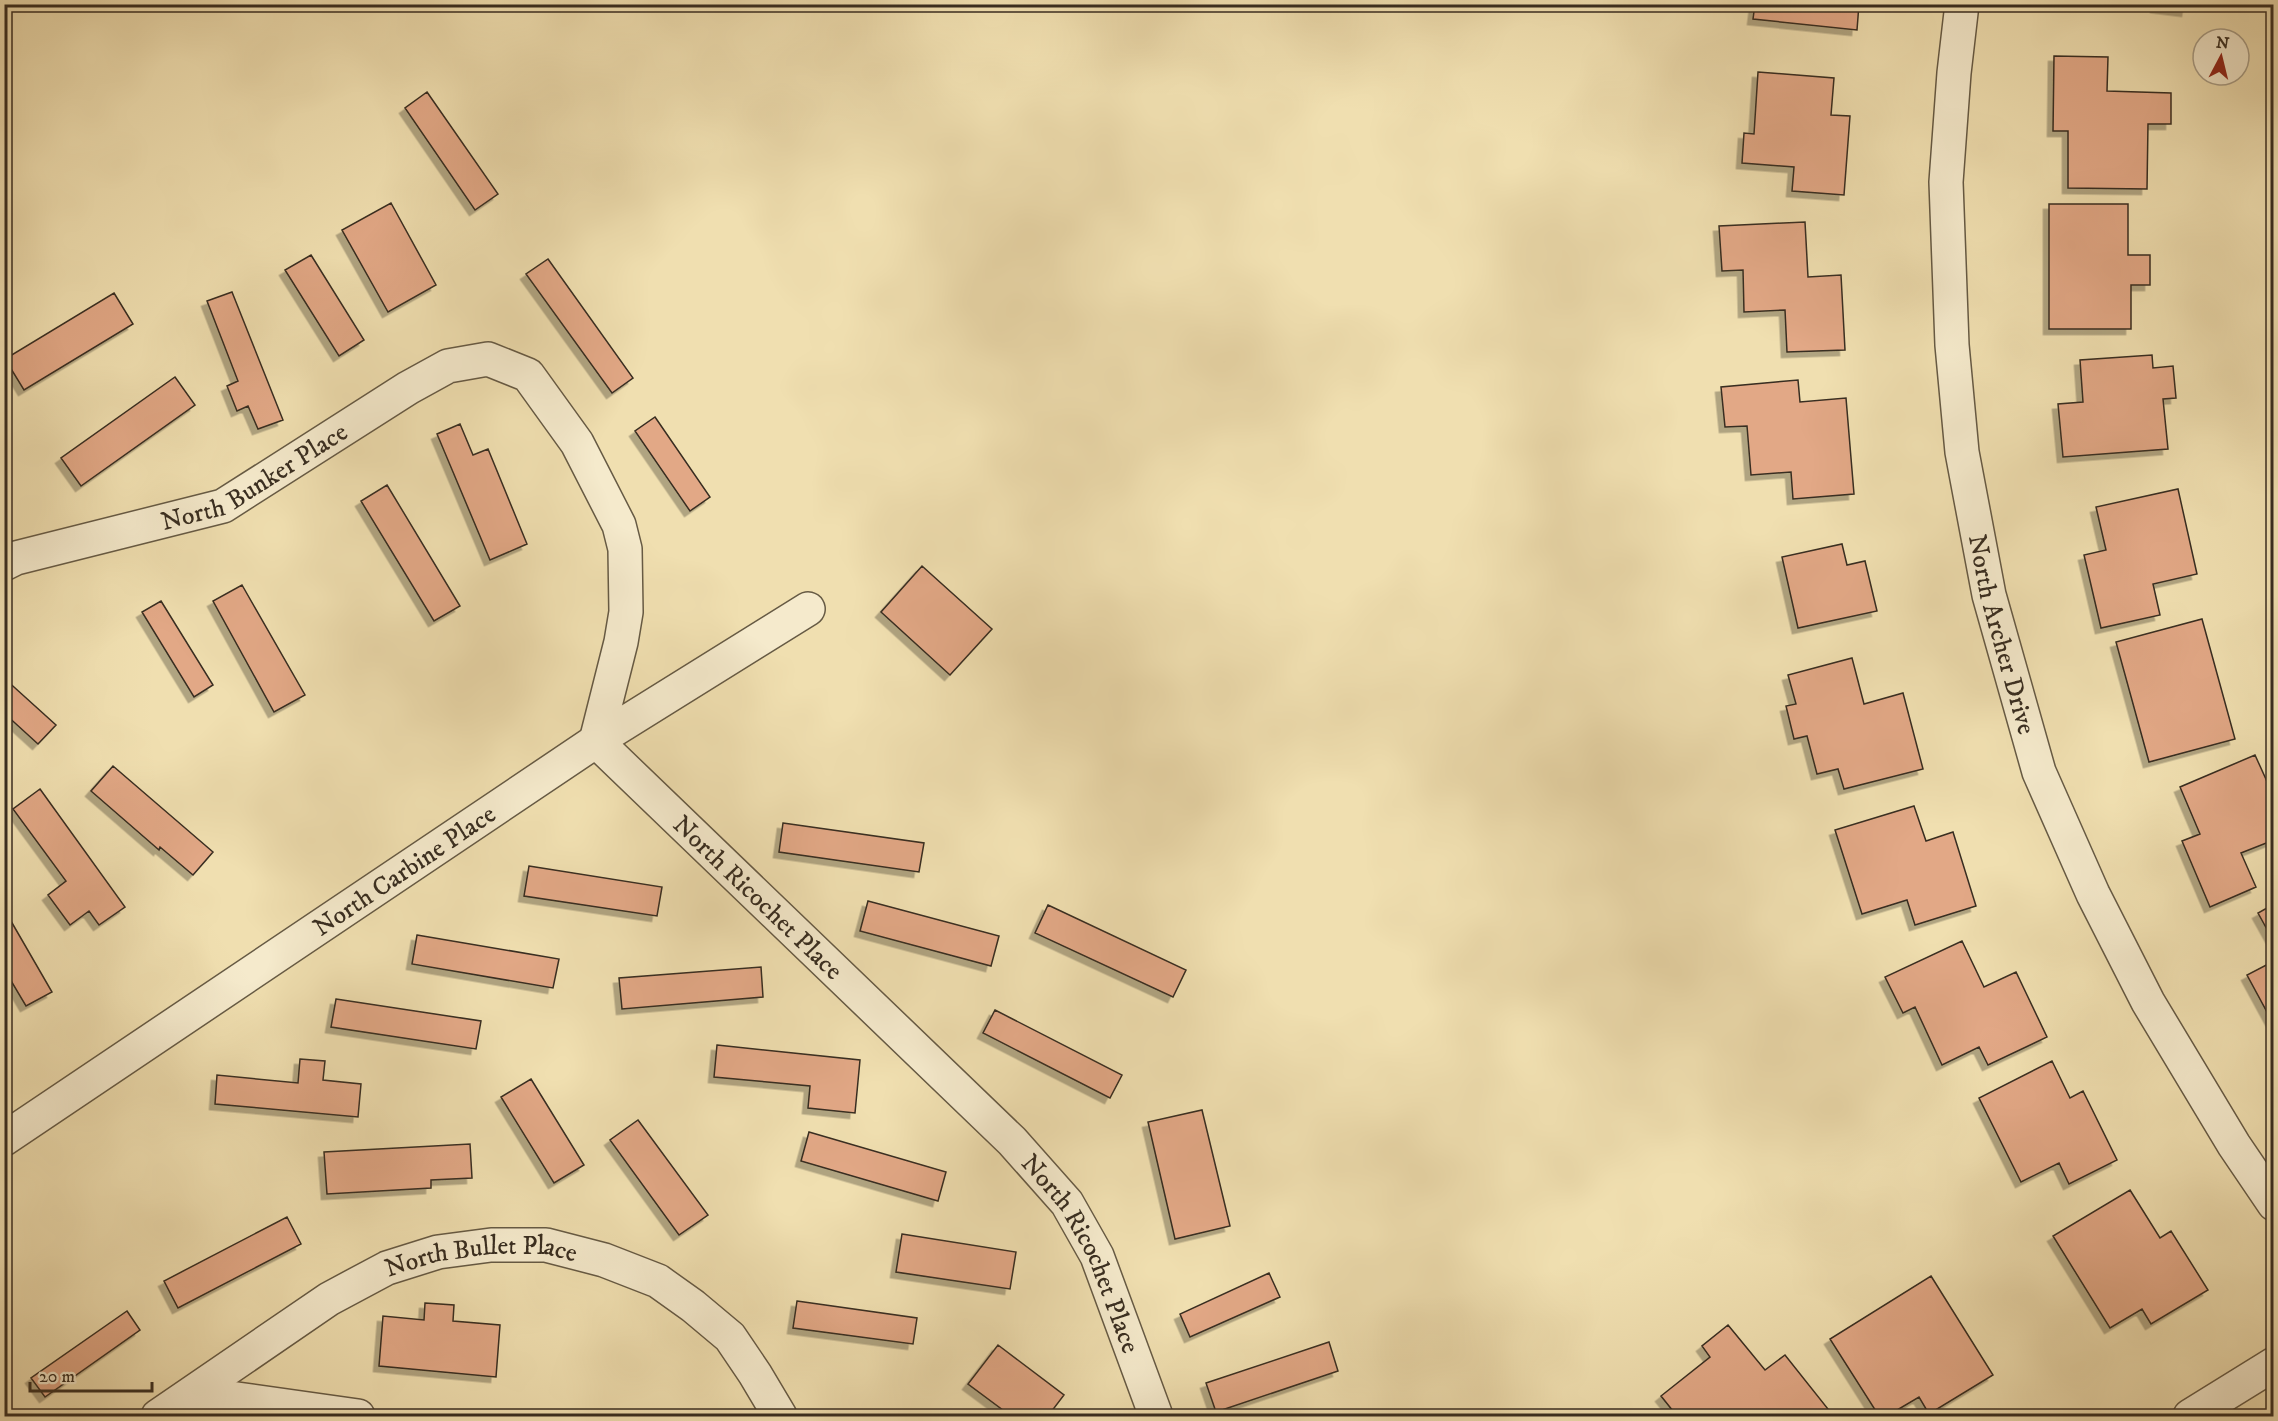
<svg xmlns="http://www.w3.org/2000/svg" width="2278" height="1421" viewBox="0 0 2278 1421" font-family="'IM FELL DW Pica',serif">
<style>
.building{fill:#e2a886;stroke:#382d20;stroke-width:1.5;filter:url(#shadow)}
.lines{fill:none;stroke-linecap:round;stroke-linejoin:round}
.minor-casing{stroke:#665a44;stroke-width:36}
.minor{stroke:#f5eacc;stroke-width:33}
.labels{text-anchor:middle;stroke-width:4.5;stroke-linejoin:round;paint-order:stroke}
.street-label{font-size:26px;fill:#382d20;stroke:#f5eacc}
</style>
<defs>
<filter id="shadow"><feDropShadow dx="-5.5" dy="5.5" stdDeviation="0" flood-color="#0004"/></filter>
</defs>
<rect width="100%" height="100%" fill="#f0dfb0"/>
<filter id="stains"><feTurbulence type="fractalNoise" baseFrequency=".00333" numOctaves="4"/><feColorMatrix values="0 0 0 0 .2 0 0 0 0 .09 0 0 0 0 .02 0 0 0 .5 -.17"/></filter>
<radialGradient id="worn" r=".72"><stop offset=".6" stop-color="#630" stop-opacity="0"/><stop offset="1" stop-color="#630" stop-opacity=".3"/></radialGradient>
<path class="building" d="M 1755,4 L 1859,4 L 1857,30 L 1753,19 Z
M 2156,4 L 2188,4 L 2187,11 L 2156,7 Z
M 2054,56 L 2108,57 L 2107,91 L 2171,93 L 2171,124 L 2148,124 L 2147,189 L 2068,188 L 2068,131 L 2053,131 Z
M 1758,72 L 1834,78 L 1831,115 L 1850,116 L 1844,195 L 1792,191 L 1794,167 L 1742,163 L 1744,133 L 1754,134 Z
M 427,92 L 498,194 L 475,210 L 405,108 Z
M 391,203 L 436,285 L 388,312 L 342,230 Z
M 2049,204 L 2128,204 L 2128,255 L 2150,255 L 2150,285 L 2131,285 L 2131,329 L 2049,329 Z
M 1805,222 L 1808,277 L 1841,275 L 1845,350 L 1787,352 L 1785,310 L 1744,312 L 1743,270 L 1722,271 L 1719,226 Z
M 311,255 L 364,340 L 339,356 L 285,270 Z
M 548,259 L 633,378 L 612,393 L 526,274 Z
M 232,292 L 283,420 L 258,429 L 248,406 L 237,411 L 227,386 L 238,381 L 207,301 Z
M 114,293 L 133,324 L 24,390 L 5,359 Z
M 2152,355 L 2153,368 L 2173,366 L 2176,398 L 2163,399 L 2168,449 L 2063,457 L 2058,404 L 2083,402 L 2080,360 Z
M 175,377 L 195,405 L 81,486 L 61,458 Z
M 1798,380 L 1800,402 L 1846,398 L 1854,494 L 1793,499 L 1791,472 L 1751,475 L 1747,426 L 1725,427 L 1721,387 Z
M 655,417 L 710,497 L 690,511 L 635,431 Z
M 460,424 L 473,455 L 488,449 L 527,544 L 490,560 L 437,434 Z
M 387,485 L 460,606 L 434,621 L 361,501 Z
M 2178,489 L 2197,574 L 2153,584 L 2160,615 L 2101,628 L 2084,555 L 2106,550 L 2096,507 Z
M 1842,544 L 1847,565 L 1865,561 L 1877,611 L 1798,628 L 1782,557 Z
M 922,566 L 992,629 L 950,675 L 881,612 Z
M 242,585 L 305,695 L 274,712 L 213,601 Z
M 161,601 L 213,685 L 194,697 L 142,612 Z
M 2202,619 L 2235,739 L 2149,762 L 2116,642 Z
M 1852,658 L 1864,704 L 1903,693 L 1923,769 L 1844,789 L 1838,769 L 1817,774 L 1807,736 L 1794,739 L 1786,706 L 1796,704 L 1788,675 Z
M 4,678 L 56,725 L 38,744 L 4,713 Z
M 2255,755 L 2274,797 L 2274,840 L 2241,853 L 2256,887 L 2210,907 L 2182,841 L 2200,834 L 2180,787 Z
M 113,766 L 213,852 L 193,875 L 160,847 L 159,850 L 91,791 Z
M 40,789 L 125,907 L 99,925 L 89,911 L 70,925 L 48,895 L 66,881 L 13,809 Z
M 1914,806 L 1926,841 L 1953,832 L 1976,906 L 1915,925 L 1907,900 L 1862,914 L 1835,830 Z
M 783,823 L 924,843 L 919,872 L 779,852 Z
M 529,866 L 662,887 L 657,916 L 524,896 Z
M 868,901 L 999,936 L 991,966 L 860,931 Z
M 2274,904 L 2274,942 L 2258,913 Z
M 1048,905 L 1186,970 L 1173,997 L 1035,933 Z
M 4,909 L 52,992 L 26,1006 L 4,969 Z
M 417,935 L 559,959 L 553,988 L 412,964 Z
M 1962,941 L 1984,987 L 2016,972 L 2047,1037 L 1988,1065 L 1979,1047 L 1942,1065 L 1915,1007 L 1903,1013 L 1885,977 Z
M 2274,961 L 2274,1025 L 2247,975 Z
M 761,967 L 763,997 L 622,1009 L 619,978 Z
M 336,999 L 481,1021 L 476,1049 L 331,1027 Z
M 995,1010 L 1122,1075 L 1110,1098 L 983,1033 Z
M 717,1045 L 860,1060 L 855,1113 L 808,1108 L 810,1086 L 714,1077 Z
M 300,1059 L 325,1061 L 323,1080 L 361,1084 L 358,1117 L 215,1104 L 217,1075 L 298,1083 Z
M 2052,1061 L 2070,1098 L 2083,1091 L 2117,1160 L 2069,1184 L 2059,1163 L 2021,1182 L 1979,1098 Z
M 531,1079 L 584,1165 L 554,1183 L 501,1097 Z
M 1202,1110 L 1230,1226 L 1175,1239 L 1148,1122 Z
M 638,1120 L 708,1215 L 679,1235 L 610,1140 Z
M 809,1132 L 946,1172 L 938,1201 L 801,1161 Z
M 470,1144 L 472,1178 L 431,1180 L 431,1188 L 327,1194 L 324,1152 Z
M 2130,1190 L 2160,1238 L 2171,1231 L 2208,1290 L 2151,1324 L 2142,1309 L 2110,1328 L 2053,1236 Z
M 287,1217 L 301,1244 L 178,1308 L 164,1281 Z
M 902,1234 L 1016,1252 L 1010,1289 L 896,1272 Z
M 1269,1273 L 1280,1297 L 1190,1337 L 1180,1314 Z
M 1931,1276 L 1993,1375 L 1929,1414 L 1919,1397 L 1887,1416 L 1879,1416 L 1830,1339 Z
M 797,1301 L 917,1318 L 913,1344 L 793,1328 Z
M 425,1303 L 454,1305 L 453,1321 L 500,1325 L 496,1377 L 379,1366 L 383,1316 L 424,1320 Z
M 127,1311 L 140,1330 L 45,1397 L 31,1378 Z
M 1728,1325 L 1765,1370 L 1785,1355 L 1828,1409 L 1819,1416 L 1677,1416 L 1661,1396 L 1710,1357 L 1702,1346 Z
M 1329,1342 L 1338,1371 L 1216,1412 L 1206,1383 Z
M 998,1345 L 1064,1395 L 1048,1416 L 1011,1416 L 968,1384 Z"/>
<g class="lines">
<defs>
<g id="minor">
<path id="s1" d="M 1962,4 L 1954,73 L 1946,182 L 1952,345 L 1962,452 L 1989,595 L 2039,772 L 2093,894 L 2148,1002 L 2234,1145 L 2274,1204"/>
<path id="s2" d="M 4,564 L 16,558 L 223,506 L 408,388 L 448,366 L 488,359 L 528,375 L 577,443 L 619,525 L 625,549 L 626,612 L 621,642 L 596,741 L 1012,1141 L 1067,1203 L 1097,1256 L 1156,1416"/>
<path id="s3" d="M 4,1139 L 596,741 L 808,609"/>
<path d="M 194,1393 L 358,1416"/>
<path id="s4" d="M 158,1416 L 329,1299 L 387,1268 L 438,1252 L 491,1245 L 546,1245 L 604,1260 L 658,1281 L 693,1306 L 730,1337 L 755,1374 L 780,1416"/>
<path d="M 2190,1416 L 2274,1364"/>
</g>
</defs>
<use href="#minor" class="minor-casing"/>
<use href="#minor" class="minor"/>
</g>
<g class="labels">
<g class="street-label">
<text dy="9" stroke="none"><textPath href="#s2" startOffset="267">North Bunker Place</textPath></text>
<text dy="9" stroke="none"><textPath href="#s1" startOffset="636">North Archer Drive</textPath></text>
<text dy="9" stroke="none"><textPath href="#s3" startOffset="482">North Carbine Place</textPath></text>
<text dy="9" stroke="none"><textPath href="#s2" startOffset="1197">North Ricochet Place</textPath></text>
<text dy="9" stroke="none"><textPath href="#s2" startOffset="1683">North Ricochet Place</textPath></text>
<text dy="9" stroke="none"><textPath href="#s4" startOffset="369">North Bullet Place</textPath></text>
</g>
</g>
<rect width="2278" height="1421" fill="none" stroke="#f0dfb0" stroke-width="24"/>
<rect x="6" y="6" width="2266" height="1409" fill="none" stroke="#382d20" stroke-width="3"/>
<rect x="12" y="12" width="2254" height="1397" fill="none" stroke="#382d20" stroke-width="1.5"/>
<g transform="translate(2221 57) rotate(7)"><circle r="28" fill="#f5eacc" stroke="#a99e87" stroke-width="1.5"/>
<path d="M0-4.5L10 22L0 15L-10 22Z" fill="#8f2418"/>
<text y="-9" font-size="16" font-weight="bold" text-anchor="middle" fill="#382d20">N</text>
</g>
<path d="M30 1382v9h122v-9" fill="none" stroke="#382d20" stroke-width="3"/>
<text x="39" y="1382" font-size="18" fill="#382d20" stroke="#f5eacc" stroke-width="4.5" paint-order="stroke">20 m</text>
<rect width="100%" height="100%" filter="url(#stains)"/>
<rect width="100%" height="100%" fill="url(#worn)"/>
</svg>
